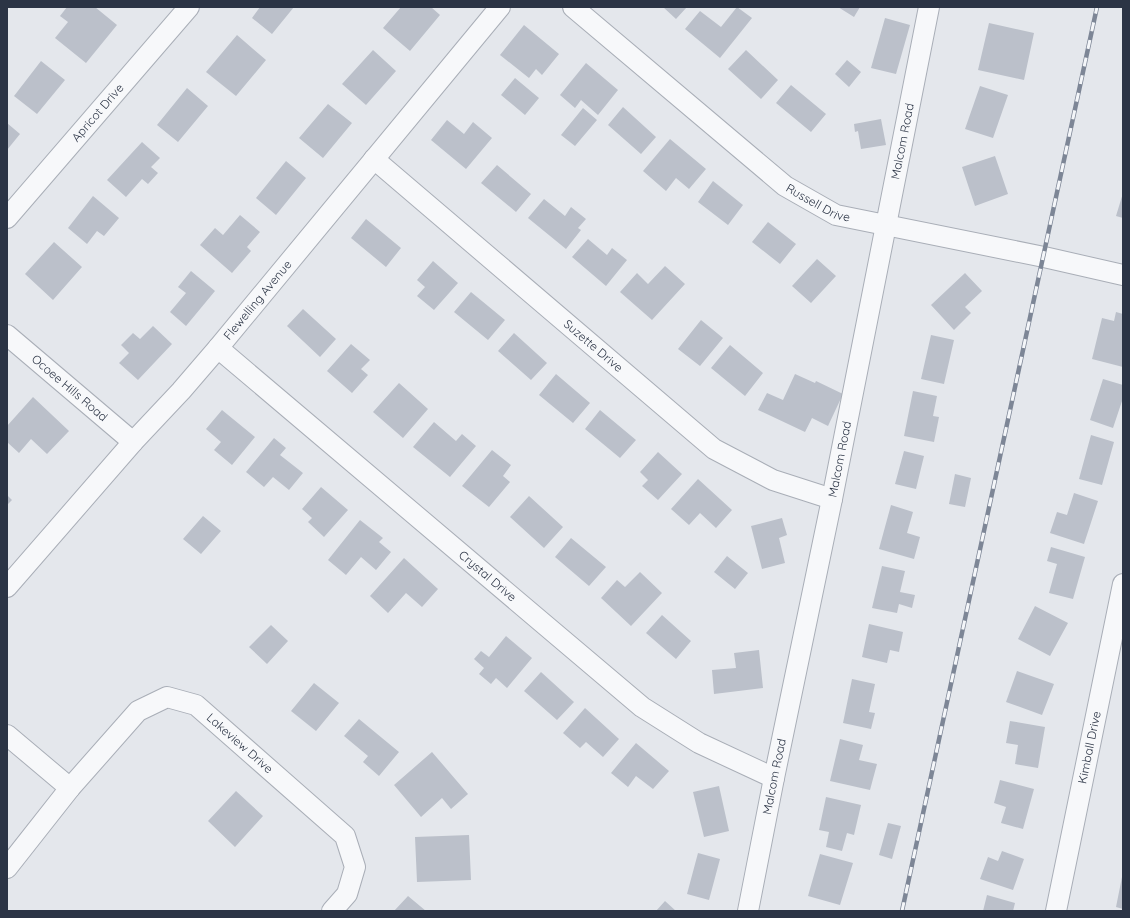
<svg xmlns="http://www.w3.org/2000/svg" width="1130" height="918" viewBox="0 0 1130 918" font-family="Quicksand,sans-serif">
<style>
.building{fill:#bbc0ca}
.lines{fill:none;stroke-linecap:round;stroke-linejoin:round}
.minor-casing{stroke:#a9aeb7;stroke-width:22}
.minor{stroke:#f7f8fa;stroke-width:20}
.rail-casing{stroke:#7d8696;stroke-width:4.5}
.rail{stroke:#f4f6f9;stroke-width:3;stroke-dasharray:9;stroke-linecap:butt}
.labels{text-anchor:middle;stroke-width:3;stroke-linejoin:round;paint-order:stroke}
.street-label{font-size:12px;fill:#2b3445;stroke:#f4f6f9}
</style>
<rect width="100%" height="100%" fill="#e4e7ec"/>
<path class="building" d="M 67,7 L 95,7 L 117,25 L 86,63 L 55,38 L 68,22 L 60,16 Z
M 260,7 L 294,7 L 272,34 L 252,18 Z
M 401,7 L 407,7 L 409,8 L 410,7 L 431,7 L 440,15 L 410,51 L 383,28 Z
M 663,7 L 687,7 L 676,19 Z
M 737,7 L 752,18 L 720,58 L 685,29 L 700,11 L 721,27 Z
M 838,7 L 860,7 L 854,17 Z
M 885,18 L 910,25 L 896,74 L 871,68 Z
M 989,23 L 1034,33 L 1024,80 L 978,70 Z
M 524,25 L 559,54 L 542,75 L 536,69 L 529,78 L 500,55 Z
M 237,35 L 266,60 L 236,96 L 206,72 Z
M 373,50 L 396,71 L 366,105 L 342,84 Z
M 746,50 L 778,80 L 761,99 L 728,69 Z
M 847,60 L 861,72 L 849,87 L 835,74 Z
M 41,61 L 65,80 L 37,114 L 14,96 Z
M 586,63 L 618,90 L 598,115 L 581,100 L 575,108 L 560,95 Z
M 515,78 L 539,98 L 525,115 L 501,95 Z
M 791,85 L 826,114 L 811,132 L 776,103 Z
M 980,86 L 1008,95 L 993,138 L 965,129 Z
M 187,88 L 208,106 L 178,142 L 157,125 Z
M 328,104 L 352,123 L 323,158 L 299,138 Z
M 623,107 L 656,137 L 641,154 L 608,125 Z
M 583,108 L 597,120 L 575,146 L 561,135 Z
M 881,119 L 886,145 L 861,149 L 858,131 L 855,132 L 854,124 Z
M 447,120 L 464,134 L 473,122 L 492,138 L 466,169 L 431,140 Z
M 7,123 L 20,134 L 7,150 Z
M 670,139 L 706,169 L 689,189 L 676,178 L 666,191 L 643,171 Z
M 142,142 L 160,158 L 151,167 L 158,173 L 148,184 L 142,179 L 126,197 L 107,180 Z
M 995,156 L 1008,194 L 975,206 L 962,167 Z
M 286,161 L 306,178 L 276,215 L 256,198 Z
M 497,165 L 531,194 L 516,212 L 481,183 Z
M 713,181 L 743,205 L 728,225 L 698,202 Z
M 1123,193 L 1123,218 L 1116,216 Z
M 93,196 L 119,218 L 104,236 L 97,231 L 87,244 L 68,228 Z
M 544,199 L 565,216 L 571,207 L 586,219 L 578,228 L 581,230 L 566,249 L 528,218 Z
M 240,215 L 260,232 L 247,247 L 251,251 L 232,273 L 200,245 L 215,228 L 223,235 Z
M 366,219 L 401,248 L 386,267 L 351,238 Z
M 768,222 L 796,244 L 780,264 L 752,242 Z
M 588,239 L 607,255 L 612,248 L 627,260 L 606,286 L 572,257 Z
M 54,242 L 82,267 L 53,300 L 25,274 Z
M 817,259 L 836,276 L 811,303 L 792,286 Z
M 433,261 L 458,283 L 434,310 L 417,296 L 425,287 L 417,280 Z
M 665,266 L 685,284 L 652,320 L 620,292 L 637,273 L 648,284 Z
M 191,271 L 215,291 L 186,326 L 170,312 L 186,293 L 178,287 Z
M 965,273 L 982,291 L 965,307 L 971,313 L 954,330 L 931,305 Z
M 471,292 L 505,320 L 488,340 L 454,312 Z
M 303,309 L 336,339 L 320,357 L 287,326 Z
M 1116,312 L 1123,314 L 1123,367 L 1092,359 L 1102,318 L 1114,321 Z
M 701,320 L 723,338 L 700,366 L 678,349 Z
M 153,326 L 172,344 L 138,380 L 119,363 L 129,353 L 121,345 L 133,333 L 140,339 Z
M 514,333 L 547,363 L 531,380 L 498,351 Z
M 931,335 L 954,340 L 944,384 L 921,379 Z
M 351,344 L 370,360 L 361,369 L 368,375 L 352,393 L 327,371 Z
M 730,345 L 763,373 L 745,396 L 711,368 Z
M 556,374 L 590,403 L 573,423 L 539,395 Z
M 795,374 L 815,383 L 816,381 L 843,394 L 828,426 L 812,418 L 805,432 L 758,410 L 767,393 L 783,400 Z
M 1103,379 L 1123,385 L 1123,398 L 1113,428 L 1090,420 Z
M 399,383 L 428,409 L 403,438 L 373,412 Z
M 913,391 L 937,396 L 933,416 L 939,417 L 934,442 L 904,436 Z
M 33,397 L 69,431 L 47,454 L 31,439 L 19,453 L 7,442 L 7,426 Z
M 222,410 L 255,437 L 232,465 L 214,450 L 221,442 L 206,429 Z
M 600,410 L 636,440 L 620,458 L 585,429 Z
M 434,422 L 456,441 L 462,434 L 476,446 L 450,477 L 413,447 Z
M 1091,435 L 1114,442 L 1102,485 L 1079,479 Z
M 274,438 L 286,448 L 280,455 L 303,473 L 289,490 L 273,477 L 264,487 L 246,472 Z
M 492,450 L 511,465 L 503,476 L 510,482 L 489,507 L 462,486 Z
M 904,451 L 924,456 L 916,489 L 895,484 Z
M 658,452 L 682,474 L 658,500 L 642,486 L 648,480 L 640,472 Z
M 955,474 L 971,478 L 965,507 L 949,504 Z
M 698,479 L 732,510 L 716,528 L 700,513 L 689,525 L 671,509 Z
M 321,487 L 348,510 L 324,537 L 308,522 L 312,518 L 302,509 Z
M 1074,493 L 1098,501 L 1084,544 L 1050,533 L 1057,512 L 1067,515 Z
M 7,495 L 12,500 L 7,505 Z
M 529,496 L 563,527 L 544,548 L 510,517 Z
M 891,505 L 913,512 L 907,533 L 920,537 L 914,559 L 879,549 Z
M 203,516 L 221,531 L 201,554 L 183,539 Z
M 782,518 L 787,535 L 779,538 L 785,563 L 762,569 L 751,526 Z
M 360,520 L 383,538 L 379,542 L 391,552 L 376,570 L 361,557 L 346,575 L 328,560 Z
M 571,538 L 606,567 L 589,586 L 555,557 Z
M 1051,547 L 1085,557 L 1073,599 L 1049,593 L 1057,564 L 1047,561 Z
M 727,556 L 748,573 L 735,589 L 714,572 Z
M 404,558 L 438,589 L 422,607 L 406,593 L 388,613 L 370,596 Z
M 882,566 L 905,571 L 900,592 L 915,595 L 912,608 L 899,604 L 897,613 L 872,608 Z
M 640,572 L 662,593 L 631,626 L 601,598 L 617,580 L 625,587 Z
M 1035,606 L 1068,623 L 1050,656 L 1018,639 Z
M 662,615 L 691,641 L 676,659 L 646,633 Z
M 869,624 L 903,632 L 899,652 L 890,650 L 887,663 L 862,657 Z
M 271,625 L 288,641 L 267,664 L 249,647 Z
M 506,636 L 532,658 L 507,688 L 496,678 L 491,684 L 479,674 L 484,668 L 474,659 L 481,651 L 489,657 Z
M 759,650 L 763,688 L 714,694 L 712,670 L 736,668 L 734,653 Z
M 1017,671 L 1054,684 L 1042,715 L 1006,702 Z
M 541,672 L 574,702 L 557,720 L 524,691 Z
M 852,679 L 875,684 L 869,712 L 875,713 L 871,729 L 843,723 Z
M 314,683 L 339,703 L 316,731 L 291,711 Z
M 585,708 L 619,739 L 603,757 L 586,742 L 580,748 L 563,733 Z
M 359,719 L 399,752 L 379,776 L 363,762 L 368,756 L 344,736 Z
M 1010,721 L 1045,727 L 1038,768 L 1015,764 L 1018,745 L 1006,743 Z
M 840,739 L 863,745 L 859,760 L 877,764 L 870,790 L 830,781 Z
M 636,743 L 669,771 L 653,789 L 636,776 L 628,787 L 611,773 Z
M 432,752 L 468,794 L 451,809 L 442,798 L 421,817 L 394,785 Z
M 1000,780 L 1034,789 L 1023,829 L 1001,823 L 1006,807 L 994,803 Z
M 719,786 L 729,831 L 704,837 L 693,792 Z
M 236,791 L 263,816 L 235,847 L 208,821 Z
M 826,797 L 861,805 L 854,835 L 847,833 L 842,851 L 826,847 L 829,832 L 819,830 Z
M 888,823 L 901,826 L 892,859 L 879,855 Z
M 469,835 L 471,880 L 417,882 L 415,837 Z
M 1002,851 L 1024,859 L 1013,890 L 980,879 L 988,857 L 998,861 Z
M 698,853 L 720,859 L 709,900 L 687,894 Z
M 820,854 L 853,863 L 840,905 L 808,896 Z
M 1122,877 L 1123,877 L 1123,909 L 1116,907 Z
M 987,895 L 1015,903 L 1013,911 L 983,911 Z
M 408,896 L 426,911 L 394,911 Z
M 665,901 L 676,911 L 656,911 Z"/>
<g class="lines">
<defs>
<g id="minor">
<path id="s1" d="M 573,7 L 785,186 L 836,215 L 1044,257 L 1123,275"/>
<path id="s2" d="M 374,159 L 714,449 L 773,480 L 832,499"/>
<path id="s3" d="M 7,218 L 189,7"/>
<path id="s4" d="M 7,335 L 133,442"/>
<path id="s5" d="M 218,348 L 642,707 L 699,743 L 774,778"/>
<path id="s6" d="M 7,587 L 133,442 L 181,391 L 218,348 L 500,7"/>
<path d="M 7,735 L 70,788"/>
<path id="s7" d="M 7,868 L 70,788 L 138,711 L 167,697 L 196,705 L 345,836 L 355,867 L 347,894 L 332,911"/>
<path id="s8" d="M 748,911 L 774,778 L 832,499 L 929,7"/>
<path id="s9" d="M 1056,911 L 1123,584"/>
</g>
</defs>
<use href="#minor" class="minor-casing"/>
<use href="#minor" class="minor"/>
<defs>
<path id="rail" d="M 902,911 L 1097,7"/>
</defs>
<use href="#rail" class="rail-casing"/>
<use href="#rail" class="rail"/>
</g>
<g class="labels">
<g class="street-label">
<text dy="4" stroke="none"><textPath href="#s3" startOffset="139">Apricot Drive</textPath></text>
<text dy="4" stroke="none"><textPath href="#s8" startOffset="785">Malcom Road</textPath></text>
<text dy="4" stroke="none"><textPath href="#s1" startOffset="315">Russell Drive</textPath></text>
<text dy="4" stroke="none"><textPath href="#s6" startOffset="381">Flewelling Avenue</textPath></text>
<text dy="4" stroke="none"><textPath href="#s2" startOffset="288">Suzette Drive</textPath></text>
<text dy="4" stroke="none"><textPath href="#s4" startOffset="82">Ocoee Hills Road</textPath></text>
<text dy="4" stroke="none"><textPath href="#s8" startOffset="461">Malcom Road</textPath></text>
<text dy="4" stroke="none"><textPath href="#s5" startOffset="353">Crystal Drive</textPath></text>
<text dy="4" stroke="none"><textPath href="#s7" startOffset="325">Lakeview Drive</textPath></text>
<text dy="4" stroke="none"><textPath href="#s9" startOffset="167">Kimball Drive</textPath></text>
<text dy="4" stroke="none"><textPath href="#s8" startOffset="137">Malcom Road</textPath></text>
</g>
</g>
<rect width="1130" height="918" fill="none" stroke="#2b3445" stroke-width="16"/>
</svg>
